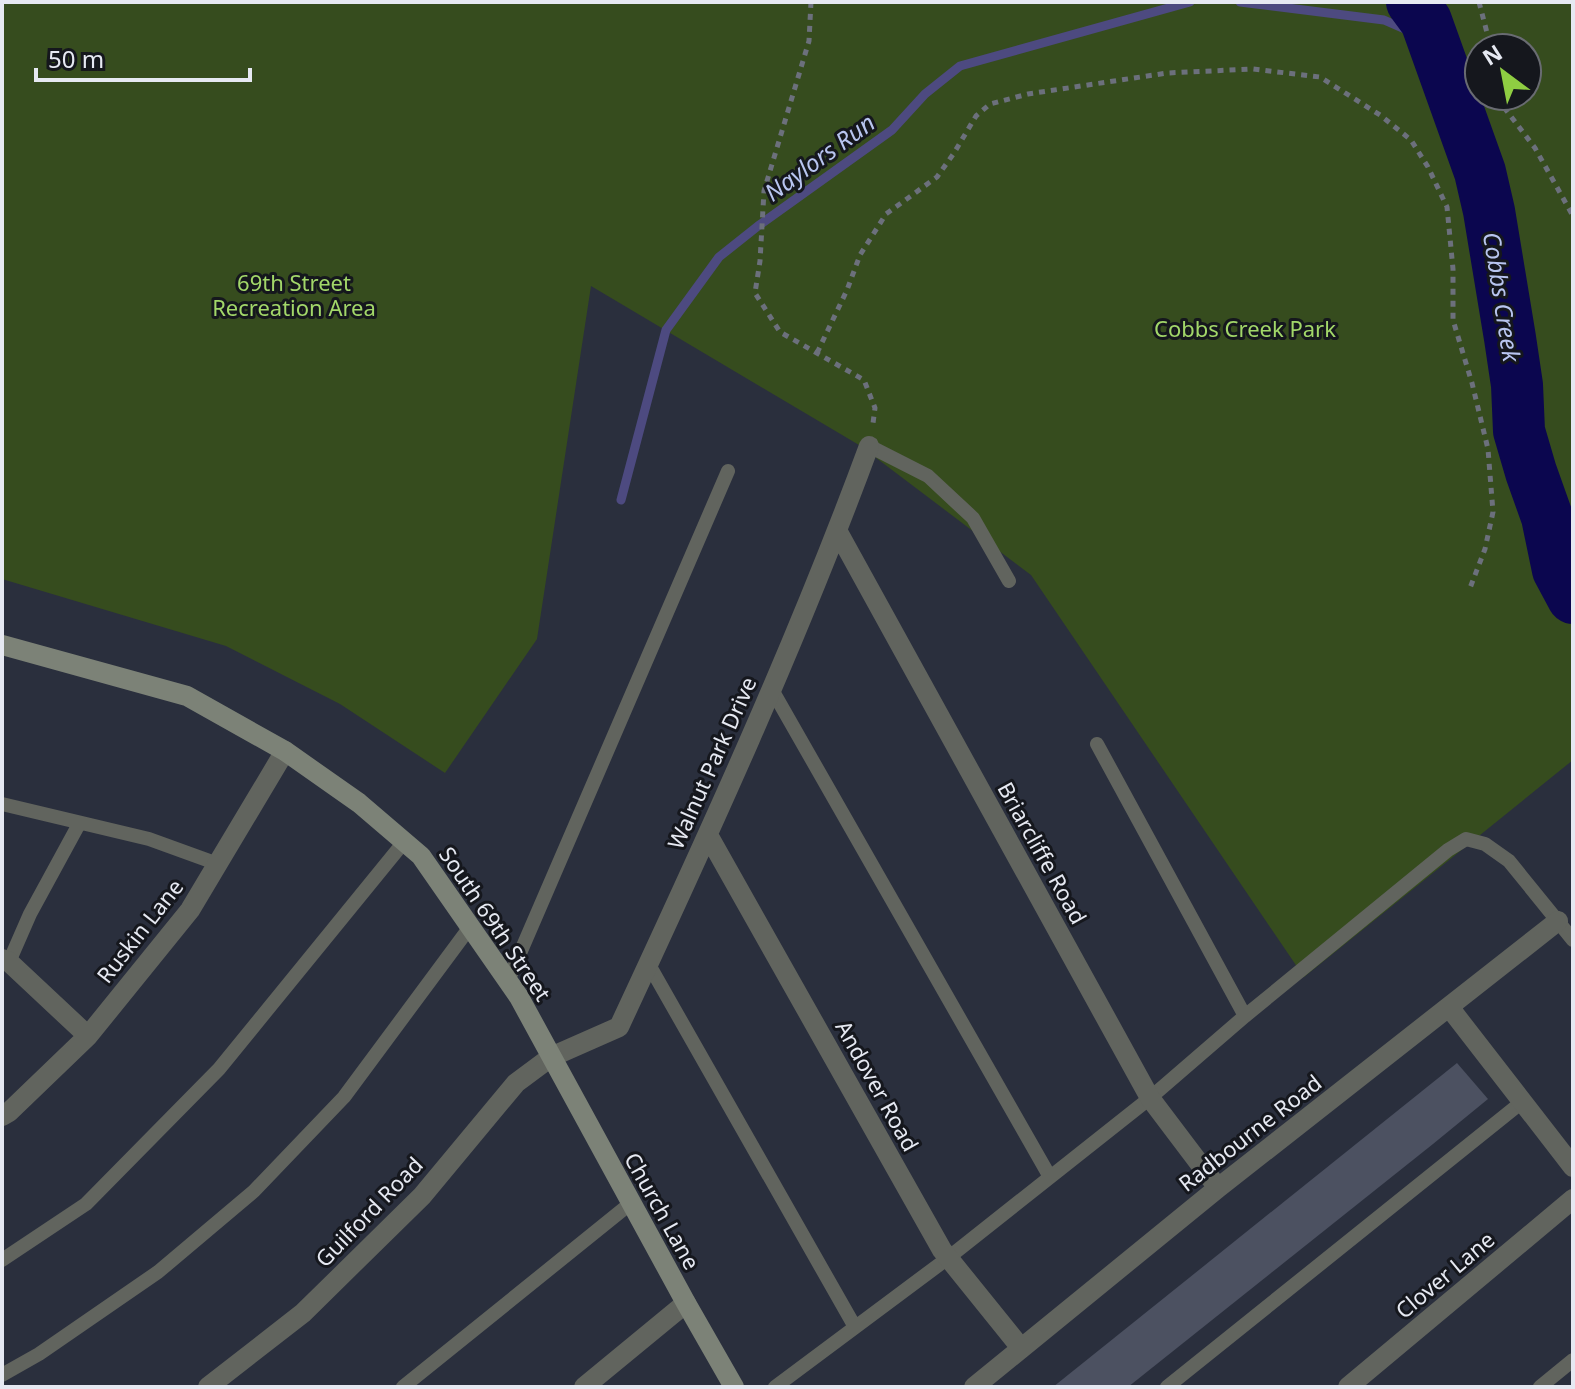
<svg xmlns="http://www.w3.org/2000/svg" width="1575" height="1389" viewBox="0 0 1575 1389" font-family="'Noto Sans',sans-serif">
<style>
.green{fill:#364c1e;fill-rule:evenodd}
.lines{fill:none;stroke-linecap:round;stroke-linejoin:round}
.stream{stroke:#4d4a80;stroke-width:9}
.river{stroke:#0b064f;stroke-width:52}
.building{fill:#4c5161}
.path{stroke:#6c707c;stroke-width:5;stroke-dasharray:6 6;stroke-linecap:butt}
.lane{stroke:#61645e;stroke-width:14}
.street{stroke:#61645e;stroke-width:20}
.secondary{stroke:#7c8277;stroke-width:20}
.labels{text-anchor:middle;stroke-width:6;stroke-linejoin:round;paint-order:stroke}
.park-label{font-size:22px;fill:#a2d769;stroke:#15171d}
.street-label{font-size:22px;fill:#e6e9f2;stroke:#15171d}
.water-label{font-size:24px;font-style:italic;fill:#b8c5ef;stroke:#15171d}
</style>
<rect width="100%" height="100%" fill="#2a2f3d"/>
<path class="green" d="M 2,2 L 1573,2 L 1573,760 L 1304,977 L 1031,575 L 859,445 L 591,286 L 537,639 L 445,773 L 340,704 L 226,646 L 2,579 ZM 1479,48 L 1527,48 L 1527,96 L 1479,96 Z"/>
<g class="lines">
<path class="stream" d="M 1240,2 L 1384,20 L 1432,41
M 621,500 L 666,330 L 719,257 L 758,226 L 892,130 L 925,94 L 960,66 L 1190,2"/>
<path class="river" d="M 1412,2 L 1426,21 L 1480,172 L 1489,211 L 1510,338 L 1517,385 L 1519,431 L 1531,472 L 1547,517 L 1558,570 L 1573,598"/>
</g>
<path class="building" d="M 1457,1063 L 1488,1099 L 1433,1144 L 1128,1387 L 1053,1387 Z"/>
<g class="lines">
<path class="path" d="M 811,2 L 809,41 L 764,191 L 760,261 L 755,293 L 780,332 L 864,380 L 875,408 L 873,423
M 1479,2 L 1491,48
M 1501,96 L 1503,106 L 1535,148 L 1573,216
M 817,353 L 847,290 L 860,255 L 886,214 L 937,177 L 954,153 L 976,116 L 990,104 L 1028,94 L 1167,73 L 1253,69 L 1320,77 L 1380,115 L 1411,140 L 1428,167 L 1447,207 L 1453,269 L 1453,320 L 1472,383 L 1488,449 L 1493,512 L 1485,549 L 1470,588"/>
<path class="lane" d="M 869,446 L 928,476 L 973,518 L 1009,581
M 771,688 L 1050,1177
M 2,804 L 149,839 L 218,864
M 9,962 L 30,914 L 79,824
M 648,963 L 855,1327
M 508,981 L 728,471
M 1245,1016 L 1448,850 L 1466,839 L 1485,844 L 1509,861 L 1573,940
M 2,1260 L 86,1204 L 219,1069 L 404,842
M 2,1375 L 39,1354 L 158,1272 L 254,1191 L 344,1097 L 470,927
M 403,1387 L 631,1203
M 775,1387 L 948,1258 L 1150,1098 L 1245,1016 L 1097,744
M 1167,1387 L 1522,1102
M 1540,1387 L 1573,1360"/>
<path class="street" d="M 838,532 L 1150,1098 L 1218,1188
M 708,835 L 942,1250 L 1021,1348
M 2,959 L 9,962 L 88,1036
M 1449,1007 L 1573,1167
M 2,1116 L 9,1112 L 88,1036 L 190,910 L 285,751
M 208,1387 L 303,1313 L 422,1196 L 516,1083 L 551,1057 L 619,1027 C 708,836 796,644 869,446
M 584,1387 L 686,1303
M 974,1387 L 1218,1188 L 1558,921
M 1348,1387 L 1573,1199"/>
<path class="secondary" d="M 2,645 L 187,696 L 285,751 L 359,803 L 421,856 L 519,997 L 686,1303 L 734,1387"/>
</g>
<g class="labels">
<g class="park-label">
<text x="294" y="291">69th Street<tspan x="294" dy="25">Recreation Area</tspan></text>
<text x="1245" y="337">Cobbs Creek Park</text>
</g>
<g class="street-label">
<text transform="translate(712 763) rotate(-66)" y="8">Walnut Park Drive</text>
<text transform="translate(1042 853) rotate(61)" y="8">Briarcliffe Road</text>
<text transform="translate(495 924) rotate(56)" y="8">South 69th Street</text>
<text transform="translate(140 931) rotate(-52)" y="8">Ruskin Lane</text>
<text transform="translate(877 1086) rotate(61)" y="8">Andover Road</text>
<text transform="translate(1250 1133) rotate(-38)" y="8">Radbourne Road</text>
<text transform="translate(662 1211) rotate(61)" y="8">Church Lane</text>
<text transform="translate(369 1212) rotate(-46)" y="8">Guilford Road</text>
<text transform="translate(1445 1275) rotate(-40)" y="8">Clover Lane</text>
</g>
<g class="water-label">
<text transform="translate(820 158) rotate(-36)" y="8">Naylors Run</text>
<text transform="translate(1501 297) rotate(81)" y="8">Cobbs Creek</text>
</g>
</g>
<rect width="1575" height="1389" fill="none" stroke="#e6e9f2" stroke-width="8"/>
<g transform="translate(1503 72) rotate(328)"><circle r="38" fill="#15171d" stroke="#696b72" stroke-width="2"/>
<path d="M0-6L14 30L0 20L-14 30Z" fill="#8fcd42"/>
<text y="-12" font-size="22" font-weight="bold" text-anchor="middle" fill="#e6e9f2">N</text>
</g>
<path d="M36 68v12h214v-12" fill="none" stroke="#e6e9f2" stroke-width="4"/>
<text x="48" y="68" font-size="24" fill="#e6e9f2" stroke="#15171d" stroke-width="6" paint-order="stroke">50 m</text>
</svg>
